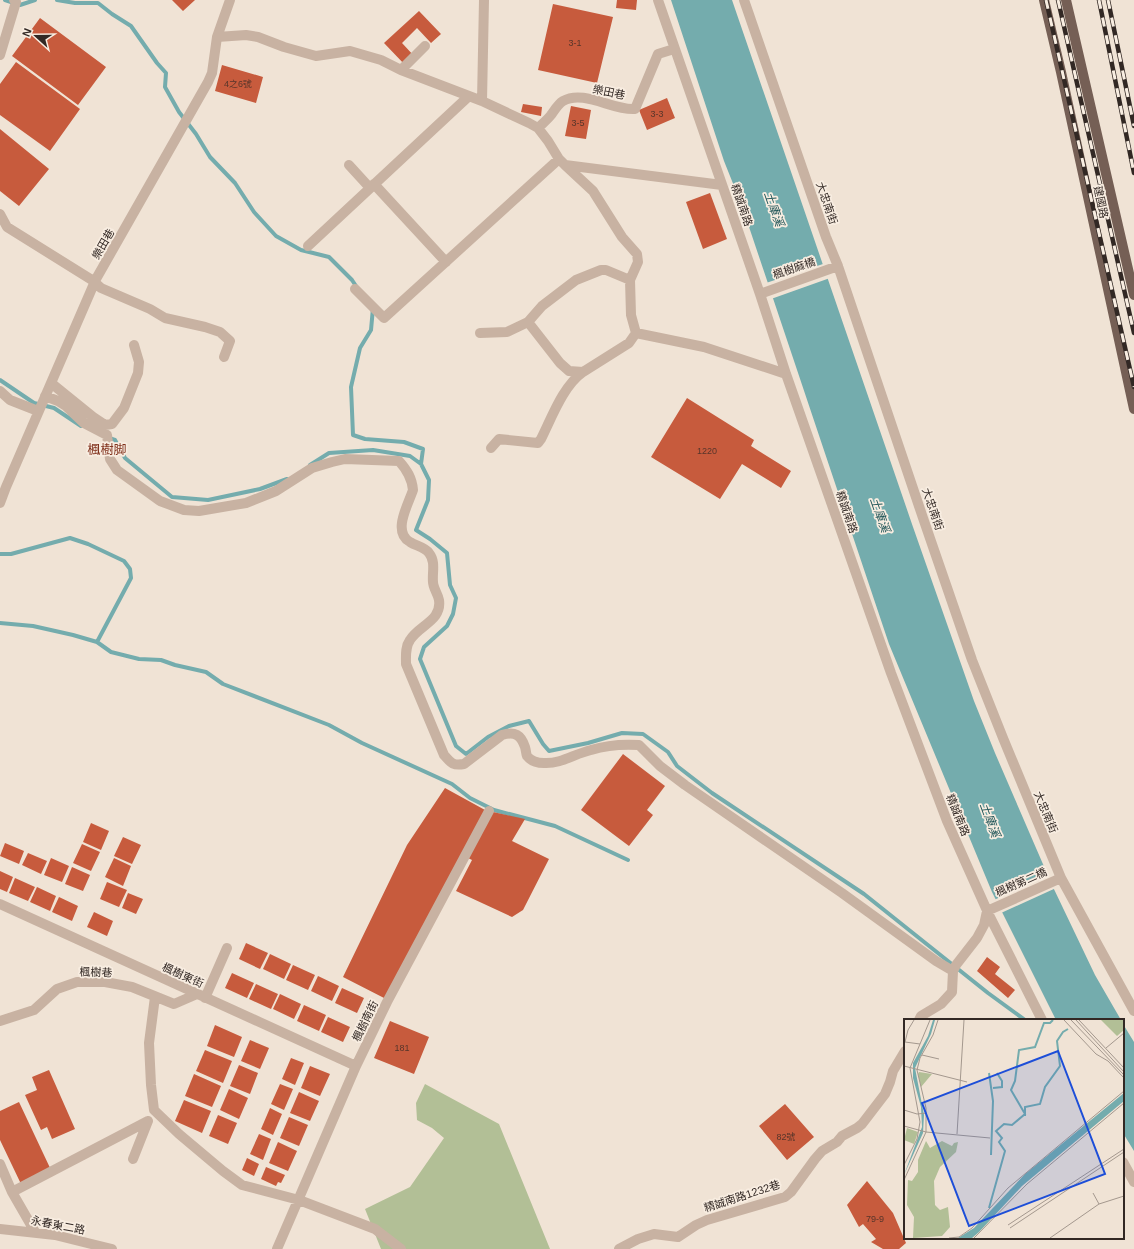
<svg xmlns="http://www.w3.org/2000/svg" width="1134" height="1249" viewBox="0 0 1134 1249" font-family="Arial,'Noto Sans TC',sans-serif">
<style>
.green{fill:#b2bf96}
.water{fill:#74acad}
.pier{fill:#f0e3d5}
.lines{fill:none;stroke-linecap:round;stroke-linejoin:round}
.stream{stroke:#74acad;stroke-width:4}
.building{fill:#c75b3d}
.minor{stroke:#c8b2a2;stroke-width:10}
.major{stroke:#755f55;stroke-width:10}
.rail-casing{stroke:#322824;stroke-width:4.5}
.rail{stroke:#f8ede1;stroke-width:3;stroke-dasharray:9;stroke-linecap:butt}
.labels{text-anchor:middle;stroke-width:3.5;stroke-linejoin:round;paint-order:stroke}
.number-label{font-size:9px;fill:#57352a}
.street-label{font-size:11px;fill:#322824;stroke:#f8ede1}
.water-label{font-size:12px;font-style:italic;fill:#1a5154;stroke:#f8ede1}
.quarter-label{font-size:13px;fill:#81321d;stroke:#f8ede1}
.inset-river{fill:none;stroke:#74acad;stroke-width:2}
.inset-road{fill:none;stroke:#a4988e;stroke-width:1}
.view{fill:#1d4ed8;fill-opacity:0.15;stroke:#1d4ed8;stroke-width:2}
.inset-edge{fill:none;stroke:#322824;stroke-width:2}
</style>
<rect width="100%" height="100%" fill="#f0e3d5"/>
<path class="green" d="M 425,1084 L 499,1124 L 550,1249 L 381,1249 L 365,1209 L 410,1187 L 444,1138 L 432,1128 L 417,1120 L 416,1103 Z"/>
<path class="water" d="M 671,0 L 732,0 L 913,527 L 974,701 L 995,753 L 1052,885 L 1095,975 L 1121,1020 L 1056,1020 L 992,892 L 889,644 L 742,206 L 724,161 Z
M 1123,1024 L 1134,1042 L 1134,1151 L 1123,1133 Z"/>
<path class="pier" d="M 824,261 L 830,278 L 771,299 L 766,283 L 823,264 Z
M 1050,874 L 1056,888 L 1001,913 L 994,900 Z"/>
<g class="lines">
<path class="stream" d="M 5,0 L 20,5 L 35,0
M 57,0 L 75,3 L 98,3 L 112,14 L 131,26 L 157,63 L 166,73 L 165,87 L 179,112 L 196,134 L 210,157 L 235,183 L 254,212 L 276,236 L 301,250 L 329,257 L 352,280 L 358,289
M 373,308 L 371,330 L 360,348 L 351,387 L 353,435 L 365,439 L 404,442 L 423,449 L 421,464
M 0,380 L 34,403 L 54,408 L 81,426
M 109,438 L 115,440 L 125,458 L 172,497 L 208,500 L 260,489 L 287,479
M 310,465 L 329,453 L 373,450 L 410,456 L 421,464 L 429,480 L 428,500 L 416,530 L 430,539 L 447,553 L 450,585 L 456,598 L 453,614 L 447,626 L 424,647 L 420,659 L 456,746 L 466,754 L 488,737 L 509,726 L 529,721 L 543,744 L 549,751 L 588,743 L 622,733 L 643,734 L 668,752 L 677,766 L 712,793 L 864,894 L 988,993 L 1025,1020
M 0,554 L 11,554 L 70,538 L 88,544 L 124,561 L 130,569 L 131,578 L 97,642
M 0,623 L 33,626 L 73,635 L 97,642 L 111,652 L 139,659 L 161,660 L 175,665 L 206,672 L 223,684 L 329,725 L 362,743 L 452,784 L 470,798 L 494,810 L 555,826 L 628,860"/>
</g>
<path class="building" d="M 172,0 L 195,0 L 183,11 Z
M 617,0 L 637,0 L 636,10 L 616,8 Z
M 553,4 L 613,17 L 597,83 L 538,70 Z
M 419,11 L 441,34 L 431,43 L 417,28 L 402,43 L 415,57 L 406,66 L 384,43 Z
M 40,18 L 106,67 L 78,105 L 12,56 Z
M 16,62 L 80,109 L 50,151 L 0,115 L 0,84 Z
M 222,65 L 263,77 L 256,103 L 215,91 Z
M 667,98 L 675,118 L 647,130 L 639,110 Z
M 523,104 L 542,107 L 541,116 L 521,112 Z
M 571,106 L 591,110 L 586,139 L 565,136 Z
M 0,129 L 49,169 L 19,206 L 0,191 Z
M 710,193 L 727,239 L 703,249 L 686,202 Z
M 687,398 L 754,440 L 751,446 L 791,471 L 781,488 L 742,464 L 720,499 L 651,457 Z
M 623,754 L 665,786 L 647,810 L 653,815 L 629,846 L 581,810 Z
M 445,788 L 485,810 L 386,999 L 343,977 L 407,845 Z
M 493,812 L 525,819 L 512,841 L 549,859 L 523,910 L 512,917 L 456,891 L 472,860 L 468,858 Z
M 91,823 L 109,831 L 101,850 L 83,842 Z
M 123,837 L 141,845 L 132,864 L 114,856 Z
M 5,843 L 24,851 L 19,864 L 0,856 Z
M 82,844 L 100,852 L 91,871 L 73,863 Z
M 28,853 L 47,861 L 41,874 L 22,865 Z
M 51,858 L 69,866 L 62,882 L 44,875 Z
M 114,858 L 131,866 L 123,886 L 105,877 Z
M 72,867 L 90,875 L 83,891 L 65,884 Z
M 0,871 L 13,877 L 7,892 L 0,889 Z
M 15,878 L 35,887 L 28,901 L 9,893 Z
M 107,882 L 127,890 L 119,907 L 100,899 Z
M 37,887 L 56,896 L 50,911 L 30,902 Z
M 128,893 L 143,899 L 136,914 L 122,908 Z
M 59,897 L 78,906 L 72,921 L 52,912 Z
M 94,912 L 113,921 L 107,936 L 87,927 Z
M 246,943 L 268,953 L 260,969 L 239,959 Z
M 270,954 L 291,964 L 284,979 L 263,969 Z
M 987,957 L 1000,967 L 995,974 L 1015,990 L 1008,998 L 977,971 Z
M 293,965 L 315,975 L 308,990 L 286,980 Z
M 232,973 L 254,983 L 247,998 L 225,988 Z
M 318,976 L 339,986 L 332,1001 L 311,991 Z
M 256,984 L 278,994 L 271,1009 L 249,999 Z
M 342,988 L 364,998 L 357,1013 L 335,1003 Z
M 280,994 L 301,1004 L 294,1019 L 273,1009 Z
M 304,1005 L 326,1015 L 319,1031 L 297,1021 Z
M 328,1017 L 350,1027 L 343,1042 L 321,1032 Z
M 390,1021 L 429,1037 L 414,1074 L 374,1058 Z
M 215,1025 L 242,1037 L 234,1057 L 207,1046 Z
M 250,1040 L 269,1048 L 260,1069 L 241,1061 Z
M 205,1050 L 232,1061 L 223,1083 L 196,1071 Z
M 291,1058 L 304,1063 L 295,1085 L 282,1079 Z
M 239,1065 L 258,1073 L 250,1094 L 230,1086 Z
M 310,1066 L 330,1074 L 320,1096 L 301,1088 Z
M 49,1070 L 75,1129 L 52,1139 L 47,1127 L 41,1130 L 25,1095 L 37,1090 L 32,1077 Z
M 194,1074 L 221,1086 L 212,1107 L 185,1096 Z
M 280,1084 L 293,1089 L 284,1110 L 271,1104 Z
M 229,1089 L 248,1098 L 239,1119 L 220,1110 Z
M 299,1092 L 319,1101 L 310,1121 L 290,1113 Z
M 184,1100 L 211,1111 L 202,1133 L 175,1121 Z
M 19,1102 L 51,1170 L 21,1184 L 0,1140 L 0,1111 Z
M 785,1104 L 814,1137 L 787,1160 L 759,1126 Z
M 270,1108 L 282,1114 L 273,1135 L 261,1129 Z
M 218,1115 L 237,1123 L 228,1144 L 209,1136 Z
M 289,1117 L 308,1125 L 299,1146 L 280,1138 Z
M 259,1134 L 271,1139 L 263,1160 L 250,1154 Z
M 278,1142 L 297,1151 L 288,1171 L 269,1163 Z
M 247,1158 L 259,1164 L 254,1176 L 242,1170 Z
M 266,1167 L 285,1175 L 281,1183 L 278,1182 L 276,1186 L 261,1179 Z
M 867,1181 L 893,1213 L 906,1243 L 899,1249 L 883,1249 L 871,1242 L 876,1239 L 863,1224 L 859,1227 L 847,1205 Z"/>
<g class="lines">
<path class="minor" d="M 658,0 L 760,294 L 786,374 L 891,673 L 947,821 L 989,915 L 1042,1020
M 744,0 L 826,237 L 838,266 L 923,518 L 972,660 L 1003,738 L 1061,878 L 1134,1011
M 217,37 L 246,35 L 258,37 L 284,47 L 316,56 L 350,51 L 381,60 L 401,70 L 482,101 L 529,123 L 538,128 L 548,141 L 559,159 L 565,165 L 722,185
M 0,55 L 16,2 L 14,0
M 401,70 L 425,46
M 482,101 L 484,0
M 538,128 C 542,124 547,120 551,115 C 554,111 558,104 563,101 C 584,89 613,111 635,109 L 658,54 L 674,49
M 349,165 L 370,188
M 565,165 L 593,191 L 622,237 L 637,254 L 638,262 L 630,280 L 631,315 L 636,333
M 374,184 L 446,262
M 0,214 L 7,227 L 92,280 L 101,288 L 150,309 L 165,318 L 205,327 L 220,332 L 230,341 L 224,357
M 308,246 L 469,96
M 355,289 L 384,318 L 559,159
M 760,294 L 838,266
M 528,322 L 560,363 L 569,371 L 583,372 L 629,343 L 636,333 L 704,347 L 786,374
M 480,333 L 507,332 L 528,322 L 542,306 L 576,280 L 601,270 L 606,270 L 630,280
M 51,383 L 93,417 L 105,425 L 112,424 L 124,408 L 138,373 L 139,362 L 134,345
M 0,391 L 10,400 L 38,411
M 45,396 L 58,401 L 66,406 L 84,423 L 107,435 L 110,459 L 117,470 L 160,501 L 184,510 L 199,511 L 246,503 L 276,491 L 312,468 L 332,462 L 345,459 L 399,461 C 407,470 412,478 413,490 C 408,505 392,532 410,542 C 416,546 425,547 429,553 C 436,562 432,572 433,582 C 433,588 438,594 439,600 C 442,621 419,625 410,640 C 405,647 406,656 406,664 L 444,755 C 451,763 453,766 464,764 L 502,735 C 515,731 521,735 525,747 C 526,750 526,754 527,756 C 531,761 538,763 544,763 C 561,764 574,754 591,750 C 607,745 623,744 639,745 L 660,766 L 685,785 L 842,893 L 936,961 L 953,971
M 491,448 L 499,439 L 538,443 L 541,439 C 552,417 563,386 583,372
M 0,503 L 6,487 L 96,279 L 208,82 L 212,73 L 217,37 L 230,0
M 0,904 L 356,1066
M 155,997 L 149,1043 L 151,1085 L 154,1110 L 179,1134 L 223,1171 L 242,1185 L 299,1200 L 375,1229 L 401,1249
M 205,998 L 227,948
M 919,1020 L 921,1016 L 941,1004 L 952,992 L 953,971 L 956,965 L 977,938 L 984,925 L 987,911 L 1061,878
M 0,1021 L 34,1010 L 57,989 L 77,982 L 105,982 L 132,987 L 174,1004 L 197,994
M 133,1159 L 148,1121
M 1123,1162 L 1134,1182
M 0,1164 L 12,1192 L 35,1232
M 12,1192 L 148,1121
M 0,1229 L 55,1235 L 112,1249
M 277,1249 L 356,1066 L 387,1002 L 489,811
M 619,1249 L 638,1239 L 654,1234 L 678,1237 L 696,1225 L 707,1220 L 785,1197 L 791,1192 L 815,1159 L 822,1151 L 837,1142 L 842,1136 L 857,1128 L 862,1124 L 885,1094 L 890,1082 L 893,1071 L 905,1051"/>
<path class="major" d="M 1044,0 L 1061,72 L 1134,409
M 1066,0 L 1134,295"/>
<defs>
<path id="rail" d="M 1046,0 L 1134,387
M 1058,0 L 1134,333
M 1099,0 L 1134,173
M 1108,0 L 1134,126"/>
</defs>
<use href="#rail" class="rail-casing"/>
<use href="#rail" class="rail"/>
</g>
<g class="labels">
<g class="number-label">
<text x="575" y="46">3-1</text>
<text x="238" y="87">4之6號</text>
<text x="657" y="117">3-3</text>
<text x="578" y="126">3-5</text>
<text x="707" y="454">1220</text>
<text x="402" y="1051">181</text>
<text x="786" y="1140">82號</text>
<text x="875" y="1222">79-9</text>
</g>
<g class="street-label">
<text transform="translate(609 92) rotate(12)" y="4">樂田巷</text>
<text transform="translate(1101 202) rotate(78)" y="4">建國路</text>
<text transform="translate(827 203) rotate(71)" y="4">大忠南街</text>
<text transform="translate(742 205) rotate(71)" y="4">精誠南路</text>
<text transform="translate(103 244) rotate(-60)" y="4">樂田巷</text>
<text transform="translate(794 268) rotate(-19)" y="4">楓樹麻橋</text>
<text transform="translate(933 509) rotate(71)" y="4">大忠南街</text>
<text transform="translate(847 512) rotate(71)" y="4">精誠南路</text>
<text transform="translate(1046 812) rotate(67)" y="4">大忠南街</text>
<text transform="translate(958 815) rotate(68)" y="4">精誠南路</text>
<text transform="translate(1021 882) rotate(-24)" y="4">楓樹第二橋</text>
<text transform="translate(96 972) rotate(2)" y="4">楓樹巷</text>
<text transform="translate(183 975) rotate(24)" y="4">楓樹東街</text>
<text transform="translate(365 1021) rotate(-64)" y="4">楓樹南街</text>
<text transform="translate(742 1196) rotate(-18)" y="4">精誠南路1232巷</text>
<text transform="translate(58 1225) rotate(11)" y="4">永春東二路</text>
</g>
<g class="water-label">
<text transform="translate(774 209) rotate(71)" y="4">土庫溪</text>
<text transform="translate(880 515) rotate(71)" y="4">土庫溪</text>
<text transform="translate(990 820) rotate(70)" y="4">土庫溪</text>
</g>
<g class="quarter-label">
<text x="107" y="454">楓樹脚</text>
</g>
</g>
<g transform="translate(904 1019)">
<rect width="220" height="220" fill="#f0e3d5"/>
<path d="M 197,1 L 220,1 L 220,11 L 213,17 ZM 15,53 L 28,55 L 17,68 L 14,55 ZM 3,109 L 14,113 L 10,125 L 0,121 ZM 22,122 L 26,129 L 38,122 L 48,127 L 50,124 L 54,123 L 52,133 L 36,148 L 30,162 L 31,186 L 36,191 L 44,188 L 46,208 L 38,217 L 9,219 L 10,198 L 3,186 L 4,161 L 8,162 L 14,153 L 14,141 Z" fill="#b2bf96"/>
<path d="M 29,1 L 31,1 L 27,15 L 11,49 L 20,96 L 19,114 L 0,156 L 18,108 L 17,88 L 9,59 L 9,44 L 24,17 ZM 220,74 L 220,82 L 118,167 L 75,213 L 68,219 L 54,219 L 70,209 L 121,155 Z" fill="#74acad"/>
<path class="inset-river" d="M 85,54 L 89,82 L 87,136M 89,69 L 98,68 L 98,62 L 93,54M 121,97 L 121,88 L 136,85 L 141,68 L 156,47 L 153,22 L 159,13 L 164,10M 85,189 L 101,132 L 95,123 L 98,119 L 92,112 L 100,105 L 108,106 L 121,95 L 107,71 L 111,62 L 115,31 L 131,28 L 140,4 L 146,4 L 149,1"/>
<path class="inset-road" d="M 160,1 L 192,35 L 204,42 L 220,59M 167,1 L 220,56M 172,1 L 220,53M 175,1 L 220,49M 1,23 L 4,11 L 10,1M 1,23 L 16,25M 202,29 L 220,14M 18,36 L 35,40M 0,47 L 63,63M 0,91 L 13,95 L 23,94M 0,107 L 22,113 L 86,119M 53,115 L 60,1M 0,146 L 13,120 L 16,103 L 6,49 L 26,1M 0,161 L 22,113 L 22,89 L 13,51 L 16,39 L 29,16 L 34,1M 189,174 L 195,185M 104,206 L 220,130M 106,209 L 220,133M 45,219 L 55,218 L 68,209 L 104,169 L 220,72M 70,219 L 123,165 L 220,84M 146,219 L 195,185 L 220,177"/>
<path class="view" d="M 154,32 L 201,155 L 65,207 L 18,84 Z"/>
<rect width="220" height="220" class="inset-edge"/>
</g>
<g transform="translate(36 36) rotate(291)" stroke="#f8ede1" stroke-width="3" paint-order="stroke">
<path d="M0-3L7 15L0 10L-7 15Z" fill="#322824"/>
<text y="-6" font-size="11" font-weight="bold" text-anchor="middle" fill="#322824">N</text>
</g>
</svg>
